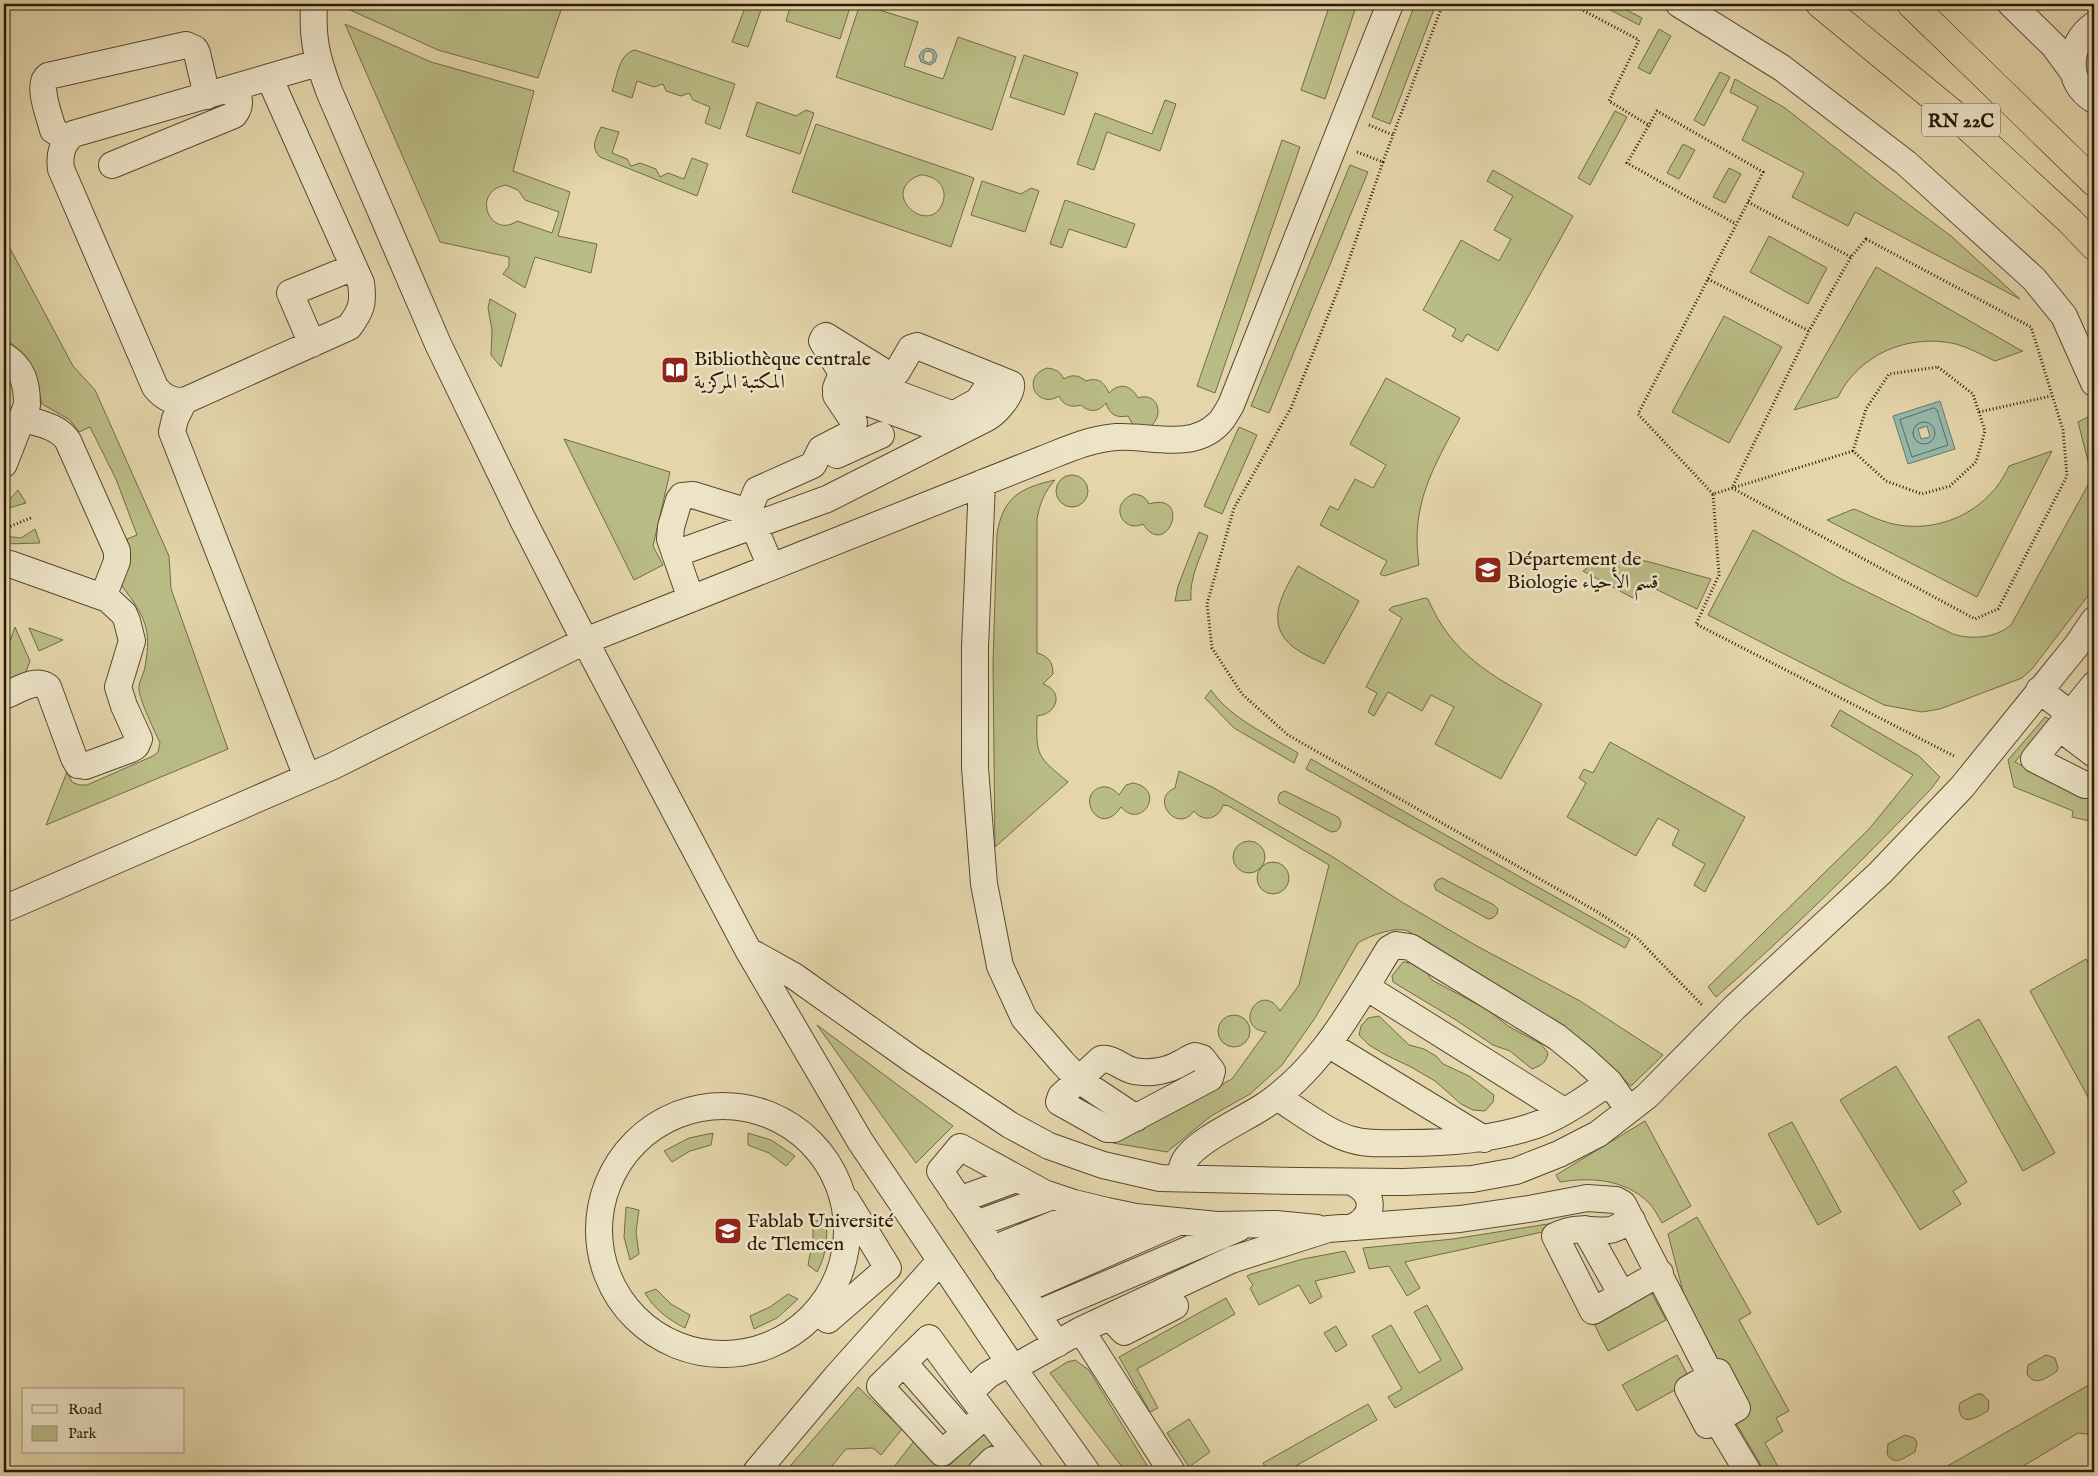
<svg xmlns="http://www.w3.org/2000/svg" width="2098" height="1476" viewBox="0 0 2098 1476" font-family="'IM FELL English',Amiri,serif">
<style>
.green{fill:#babc85;stroke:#726b46;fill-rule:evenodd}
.water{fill:#95b8ac;stroke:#6a796a;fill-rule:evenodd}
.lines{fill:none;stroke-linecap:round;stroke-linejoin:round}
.shore{stroke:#60695a;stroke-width:1}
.minor-casing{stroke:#584930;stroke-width:28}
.highway-casing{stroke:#2a1a07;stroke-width:29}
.path{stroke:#2a1a07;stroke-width:3;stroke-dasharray:1 2.5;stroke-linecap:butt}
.minor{stroke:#ede4c8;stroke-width:26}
.highway{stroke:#e4d5ab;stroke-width:28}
.labels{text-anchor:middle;stroke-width:5;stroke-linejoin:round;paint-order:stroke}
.shield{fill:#ede4c8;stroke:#645741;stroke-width:1}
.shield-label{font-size:19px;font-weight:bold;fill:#2a1a07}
.poi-label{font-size:20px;fill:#2a1a07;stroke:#ede4c8;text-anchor:start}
</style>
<rect width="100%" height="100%" fill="#e4d5ab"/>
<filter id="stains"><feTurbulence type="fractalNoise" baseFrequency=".004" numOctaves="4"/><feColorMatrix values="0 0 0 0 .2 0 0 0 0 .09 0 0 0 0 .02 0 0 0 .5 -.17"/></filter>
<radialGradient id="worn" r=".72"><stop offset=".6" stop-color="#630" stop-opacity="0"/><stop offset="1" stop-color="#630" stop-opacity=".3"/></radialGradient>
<path class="green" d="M 349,4 L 563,4 L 538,78 L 438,50 L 348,9 Z
M 744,4 L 763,4 L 748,47 L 732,42 L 746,5 Z
M 791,4 L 851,4 L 840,39 L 786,21 Z
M 860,4 L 918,22 L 904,66 L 943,79 L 958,37 L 1016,57 L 992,130 L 836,77 Z
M 1330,4 L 1357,4 L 1325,99 L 1301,90 Z
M 1415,4 L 1436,4 L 1390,124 L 1372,117 Z
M 1599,4 L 1615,4 L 1642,18 L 1639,25 Z
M 345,24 L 431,62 L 534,91 L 513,171 L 570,192 L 558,236 L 597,244 L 591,273 L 535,257 L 525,288 L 503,274 L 509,266 L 509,257 L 440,242 ZM 506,185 L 518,190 L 525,200 L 559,212 L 552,233 L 517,221 C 490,240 470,191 506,185 Z
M 1659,29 L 1671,36 L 1650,74 L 1638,68 Z
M 635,50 L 735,84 L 720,129 L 705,123 L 710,107 L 693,100 L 689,93 L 681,96 L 666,91 L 663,84 L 654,87 L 637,81 L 632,98 L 612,91 C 617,77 619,53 635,50 Z
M 1024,55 L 1078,73 L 1064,115 L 1010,97 Z
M 1720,72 L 1730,77 L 1704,126 L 1694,120 Z
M 1735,79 L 1785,108 L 1884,186 L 1951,236 L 2020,299 L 1855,212 L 1848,226 L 1792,197 L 1804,173 L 1742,140 L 1758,107 L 1730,92 Z
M 1165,100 L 1176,104 L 1160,151 L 1107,132 L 1094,170 L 1077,164 L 1095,113 L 1152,134 Z
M 757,102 L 796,116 L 806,110 L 814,113 L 800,154 L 746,136 Z
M 1615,111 L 1627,117 L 1590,185 L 1578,178 Z
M 816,124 L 974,178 L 951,247 L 792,192 ZM 920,175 C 935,175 948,186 943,202 C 930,239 876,192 920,175 Z
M 601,127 L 619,132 L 612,153 L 627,159 L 631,166 L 640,163 L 656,169 L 660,177 L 668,173 L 684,179 L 692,158 L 708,164 L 697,196 L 600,157 C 590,147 596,138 601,127 Z
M 1282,140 L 1300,147 L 1215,393 L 1197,386 Z
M 1683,144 L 1695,150 L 1679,179 L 1667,173 Z
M 1350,165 L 1368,172 L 1269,413 L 1251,406 Z
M 1729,168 L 1741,174 L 1725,203 L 1713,197 Z
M 1493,170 L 1573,216 L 1498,351 L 1467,334 L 1462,342 L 1452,336 L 1456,329 L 1423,310 L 1461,240 L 1499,261 L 1511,239 L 1494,230 L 1513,196 L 1487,181 Z
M 982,181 L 1021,194 L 1031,188 L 1039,191 L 1025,232 L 971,215 Z
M 1065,200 L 1135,224 L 1126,248 L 1069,229 L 1062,248 L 1050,244 Z
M 1769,236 L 1827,268 L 1808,304 L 1750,272 Z
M 4,237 L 73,366 L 95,390 L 169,556 L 171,589 L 228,749 L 46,825 L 67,772 L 72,782 L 79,785 L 87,785 L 153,756 L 158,752 L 160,743 C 155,732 139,699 139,689 C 138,683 144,674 145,667 C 152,628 145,617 122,586 L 130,554 L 127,539 L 137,535 L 116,479 L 90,427 L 79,432 L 70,420 L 42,404 C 34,371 33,358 4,338 Z
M 1876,267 L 2022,351 L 2023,351 L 1995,361 C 1982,355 1970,348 1956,344 C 1909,333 1859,354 1838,397 L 1794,410 Z
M 490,299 L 516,314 L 501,367 L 491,355 L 492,330 L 488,308 Z
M 1724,316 L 1782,347 L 1729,443 L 1672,412 Z
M 1047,368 C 1055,369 1060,371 1064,379 C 1072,374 1078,375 1086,381 C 1098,377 1104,382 1109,393 C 1120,382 1131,385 1138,398 C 1158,391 1166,417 1148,428 L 1133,425 L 1128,416 C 1116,418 1110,415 1106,403 C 1099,412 1089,413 1081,405 C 1071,408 1063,405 1059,396 C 1037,410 1020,377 1047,368 Z
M 1386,378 L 1460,418 C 1433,468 1410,505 1419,565 L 1384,576 L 1380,574 L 1387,561 L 1320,525 L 1330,506 L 1338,510 L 1355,479 L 1373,488 L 1386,465 L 1350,444 Z
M 2088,417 L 2094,434 L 2094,588 L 2032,669 L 2022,678 L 1940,709 L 1922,712 L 1884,705 L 1708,615 L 1753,530 L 1843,580 L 1953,634 C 1973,640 1995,638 2011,625 L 2088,485 L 2089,465 L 2078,422 Z
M 1239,427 L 1257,435 L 1222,514 L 1204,506 Z
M 564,439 L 670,472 L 653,546 L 663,565 L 634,580 Z
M 2052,451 L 1977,597 L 1827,520 L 1854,509 C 1865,513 1875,519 1886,522 C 1935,537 1989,512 2009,466 Z
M1056 491a16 16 0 1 1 32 0a16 16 0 1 1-32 0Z
M 1055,480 C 1044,492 1040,503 1037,519 L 1037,653 C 1048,656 1053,662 1053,674 L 1043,684 C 1064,691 1058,714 1037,716 C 1036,757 1037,756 1068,782 L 995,847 L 993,663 L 997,534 C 1003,497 1020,488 1055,480 Z
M 18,490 L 26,503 L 9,508 L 4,515 L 4,506 Z
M 1134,494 C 1141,495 1146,497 1149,504 C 1193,491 1167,561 1143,524 C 1122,534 1108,503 1134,494 Z
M 35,529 L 40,543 L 4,544 L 4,536 L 21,538 Z
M 1199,532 L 1208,536 C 1201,556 1189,578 1191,600 L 1175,601 L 1178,586 Z
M 1646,561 L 1711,579 L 1697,609 L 1641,582 L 1633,598 L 1583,571 L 1595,562 Z
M 1298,566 L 1359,601 L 1324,664 C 1315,659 1304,655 1296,649 C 1262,625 1283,593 1298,566 Z
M 1425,598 L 1428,599 C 1452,655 1491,675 1542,704 L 1501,779 L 1435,744 L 1454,707 L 1431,695 L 1422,711 L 1388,692 L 1374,716 L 1368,712 L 1377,693 L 1366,687 L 1402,618 L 1389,610 L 1392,607 Z
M 15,627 L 30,661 L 25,674 L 4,681 L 4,658 Z
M 29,628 L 63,640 L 39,651 Z
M 1211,690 C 1231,719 1269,735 1298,753 L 1294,763 L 1234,728 L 1205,698 Z
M 1840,710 L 1919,756 L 1940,777 L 1931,789 C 1862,861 1792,931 1716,997 L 1708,987 L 1869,829 L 1913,775 L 1831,726 Z
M 2045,717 L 2051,720 L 2015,762 L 2075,794 L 2094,794 L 2094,822 L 2072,817 L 2073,811 L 2014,787 L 2008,760 Z
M 1610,742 L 1745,817 L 1705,892 L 1694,885 L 1705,864 L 1672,845 L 1679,830 L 1658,818 L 1636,856 L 1567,817 L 1586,783 L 1579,778 L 1584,769 L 1593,773 Z
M 1311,759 L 1630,939 L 1625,948 L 1306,769 Z
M 1179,771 L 1214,788 L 1333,857 L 1400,901 L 1475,945 L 1580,1001 L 1663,1055 L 1631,1086 L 1597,1055 L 1419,942 C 1416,938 1413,933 1408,931 C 1395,926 1369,936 1358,943 L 1315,1018 L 1282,1065 L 1250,1094 L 1211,1116 L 1167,1152 L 1113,1143 L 1232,1079 L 1266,1032 C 1231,1027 1261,979 1280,1011 L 1299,985 L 1329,865 L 1229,806 L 1223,805 C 1219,819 1203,823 1194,811 C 1177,835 1149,798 1175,788 Z
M 1133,783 C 1167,789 1142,831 1121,807 C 1099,840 1074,793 1102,787 C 1109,786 1115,790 1119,795 L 1126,785 Z
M 1285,791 L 1338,817 L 1341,822 L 1340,827 L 1337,831 L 1331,832 L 1279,803 L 1278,798 L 1280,793 Z
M1233 857a16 16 0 1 1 32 0a16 16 0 1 1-32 0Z
M1257 878a16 16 0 1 1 32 0a16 16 0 1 1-32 0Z
M 1442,878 L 1494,905 L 1498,909 L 1497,914 L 1493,918 L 1488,919 L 1436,890 L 1434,885 L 1437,880 Z
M 2086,959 L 2094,973 L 2094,1108 L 2030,991 Z
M 1403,962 L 1418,964 L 1424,969 L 1432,980 L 1488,1010 L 1508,1026 L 1541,1044 L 1548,1053 C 1546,1064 1541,1065 1532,1069 L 1510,1051 L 1493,1045 L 1456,1020 L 1393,982 L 1392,976 Z
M1218 1031a16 16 0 1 1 32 0a16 16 0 1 1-32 0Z
M 1379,1016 L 1409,1045 L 1424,1049 L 1436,1056 L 1443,1064 L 1469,1076 L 1494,1095 L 1493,1102 L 1485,1111 L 1473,1110 L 1461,1104 L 1435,1081 L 1411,1067 L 1384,1054 L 1369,1045 L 1359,1035 L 1361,1026 L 1368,1018 Z
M 1979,1019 L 2055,1153 L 2023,1171 L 1948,1037 Z
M 817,1025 L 953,1126 L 916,1163 Z
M 1896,1066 L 1967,1182 L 1953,1191 L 1961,1204 L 1920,1230 L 1840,1100 Z
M 1645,1121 L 1691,1206 L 1662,1223 C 1658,1216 1654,1208 1649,1203 C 1625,1179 1591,1177 1560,1182 L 1556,1175 Z
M 1792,1122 L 1841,1212 L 1818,1225 L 1768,1134 Z
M 713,1133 L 711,1145 L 690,1151 L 672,1162 L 664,1151 L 689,1138 Z
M 748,1133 L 771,1140 L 795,1156 L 786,1166 L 769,1153 L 748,1145 Z
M 626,1207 L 639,1210 L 636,1232 L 639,1254 L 630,1260 L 624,1237 Z
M 1697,1217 L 1751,1313 L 1739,1320 L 1789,1411 L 1776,1418 L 1783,1431 L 1765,1443 L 1781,1472 L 1765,1472 L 1733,1418 L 1745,1411 L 1685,1299 L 1668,1234 Z
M 826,1220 C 828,1238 826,1256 817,1272 L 808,1265 L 813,1238 L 813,1221 Z
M 1554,1223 L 1547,1231 L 1405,1262 L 1420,1288 L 1407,1296 L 1389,1266 L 1369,1269 L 1363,1248 L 1453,1239 Z
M 1345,1251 L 1355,1272 L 1315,1281 L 1322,1297 L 1310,1304 L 1299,1285 L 1259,1305 L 1250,1288 L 1253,1285 L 1247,1276 L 1251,1274 L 1303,1259 Z
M 1649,1288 L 1666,1320 L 1608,1351 L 1592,1320 Z
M 656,1289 L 671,1304 L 690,1315 L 685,1328 C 669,1320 654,1309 645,1293 Z
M 788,1294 L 798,1299 L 777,1318 L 754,1329 L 750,1316 L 770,1307 Z
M 1226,1298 L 1235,1314 L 1137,1369 L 1158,1408 L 1150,1412 L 1119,1357 Z
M 1427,1305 L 1463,1369 L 1395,1408 L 1388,1397 L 1402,1389 L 1372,1336 L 1391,1325 L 1419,1373 L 1441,1360 L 1414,1312 Z
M 1336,1326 L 1347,1345 L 1336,1352 L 1324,1333 Z
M 1677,1355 L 1691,1381 L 1637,1411 L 1622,1385 Z
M 2046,1355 L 2055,1358 L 2058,1368 L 2056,1372 C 2046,1378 2035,1387 2027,1374 L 2028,1365 Z
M 1075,1360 L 1089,1370 L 1151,1472 L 1126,1472 L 1050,1373 L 1067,1362 Z
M 2094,1382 L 2094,1435 L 2078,1433 L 2020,1468 L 2018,1472 L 1937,1472 Z
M 858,1387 L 902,1429 L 881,1455 L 873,1448 L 846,1449 L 827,1472 L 785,1472 Z
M 1977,1394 L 1982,1394 L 1989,1401 L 1988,1411 C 1977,1417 1961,1428 1959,1408 L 1960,1403 Z
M 1368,1404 L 1377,1420 L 1285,1472 L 1268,1472 L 1263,1463 Z
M 1189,1419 L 1210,1452 L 1189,1467 L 1167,1433 Z
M 987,1429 L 1014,1467 L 991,1445 L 965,1472 L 900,1472 L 894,1467 L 914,1441 L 944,1471 Z
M 1905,1435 L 1914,1438 L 1917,1442 L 1915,1452 C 1905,1457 1895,1467 1887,1454 L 1888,1444 Z"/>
<path class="water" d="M 927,48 L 934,50 L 937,55 L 935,62 L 930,65 L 921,62 L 919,56 L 922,51 ZM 929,51 L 933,53 L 933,61 L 928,63 L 923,60 L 924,52 Z
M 1940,401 L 1955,449 L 1908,464 L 1893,416 ZM 1927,426 L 1930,437 L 1921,439 L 1918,429 Z"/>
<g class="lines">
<path class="shore" d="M 1934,408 L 1937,410 L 1948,445 L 1912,457 L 1900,420 Z
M1913 433a11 11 0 1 1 22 0a11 11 0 1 1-22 0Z"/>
<defs>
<path id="minor" d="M 314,4 C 312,40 317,58 329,91 L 438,344 L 522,518 L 585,641 L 748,950 L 860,1141 L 1013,1368 L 1087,1472
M 1679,4 L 1782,68 L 1906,163 L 2034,279 L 2064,316 L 2094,383
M 2011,4 L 2054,46 L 2073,72
M 2094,25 C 2067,44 2064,82 2094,100
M 269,77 L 361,283 C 364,304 361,311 349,327 L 184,401 C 171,401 164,398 155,387 L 61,169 C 59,154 62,144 73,134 L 318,63
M 67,139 L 53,130 C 50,117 36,84 48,76 L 186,45 L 195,49 L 197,53 L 207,96
M 112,165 L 234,115 C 242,105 239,98 235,88
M 312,344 L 290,293 L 354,267
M 4,356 C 23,367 27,384 27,405 L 4,464
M 842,373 L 954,415
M 836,391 L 932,426
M 184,401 L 175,419 L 172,432 L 307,777
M 22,418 C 37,423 59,426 68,441 L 117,551 L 117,561 L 103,597
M 931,427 L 978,401 L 994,377
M 837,455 L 881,435
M 982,483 L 975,647 L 975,768 L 984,884 L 1000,966 L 1024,1018 L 1062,1062 L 1079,1080 L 1136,1118
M 748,512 L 771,567
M 675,554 L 827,499 L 987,418 C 996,413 1013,394 1011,384 L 917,346 L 911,348 L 897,372 L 889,375 L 826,336 L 824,337 L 822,341 L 842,373 L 836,388 L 836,395 L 854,422 L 852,433 L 821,449 L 813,465 L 757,490 L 748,512 L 693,495 L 682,496 L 679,500 L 671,527 L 670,539 L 691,599
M 4,565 L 10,564 L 108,599 L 124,614 L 127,621 L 132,641 L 118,687 L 124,706 L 139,739 L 136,746 L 131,749 L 85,766 L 78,765 L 74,758 L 48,687 C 36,677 17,691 4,696
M 2094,685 L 2034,759 L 2085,785 L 2094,784
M 2039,690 L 2094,732
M 2061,729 L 2094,754
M 4,909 L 333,766 L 585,641 L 1043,459 C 1066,450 1090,439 1116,437 C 1150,435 1191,451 1218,424 C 1224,419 1227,411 1231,405 L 1390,4
M 749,951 L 794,976 L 914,1061 L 1010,1125 L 1049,1146 L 1103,1165 L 1160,1178 L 1298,1181 L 1404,1182 L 1472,1179 L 1516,1171 L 1559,1154 L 1598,1134 L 1647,1096 L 1734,1008 L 1880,873 L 1962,787 L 2077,645 L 2094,620
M 1366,987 L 1564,1111
M 1328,1044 L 1484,1139
M 1195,1056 L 1202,1058 L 1212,1071 L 1210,1078 L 1114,1129 L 1107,1129 L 1059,1102 L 1061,1096 L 1101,1059 C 1112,1057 1123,1069 1134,1071 C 1150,1074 1168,1071 1181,1063 C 1186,1061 1190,1057 1195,1056 Z
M 1277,1097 C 1298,1110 1330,1135 1353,1140 C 1370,1145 1389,1143 1406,1143 C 1447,1143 1490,1140 1530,1127 C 1557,1119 1586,1099 1609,1082
M599 1230a124 124 0 1 1 248 0a124 124 0 1 1-248 0Z
M 1179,1178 C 1181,1172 1182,1165 1185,1160 C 1197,1140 1243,1120 1264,1106 C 1321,1068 1353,1007 1389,949 L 1396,945 L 1410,947 L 1557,1037 L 1584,1059 L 1609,1082 L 1629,1110
M 1352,1182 C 1375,1193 1376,1216 1353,1227
M 959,1200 L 1016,1179
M 1632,1220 C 1625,1223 1617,1229 1610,1230 C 1586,1233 1581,1224 1555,1236 L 1593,1311 L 1660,1273
M 976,1224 L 1053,1196
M 1585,1229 L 1622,1295
M 993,1249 L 1094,1208
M 1007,1271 L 1136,1217
M 1021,1291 L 1178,1222
M 817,1311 L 828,1320 L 888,1268 L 847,1201
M 1037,1314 L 1239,1228
M 1110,1317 L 1124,1332 L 1175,1306
M 1081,1330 L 1172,1472
M 1057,1344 L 940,1171 L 960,1147 L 1044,1193 L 1074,1203 L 1107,1211 L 1136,1217 L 1217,1225 L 1276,1224 L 1317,1228
M 904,1363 L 965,1433
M 1009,1363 L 988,1375 L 969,1393 L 1030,1472
M 1013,1368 L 1081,1330 L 1231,1260 L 1328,1229 L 1460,1219 L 1529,1209 L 1587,1198 L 1616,1200 L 1623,1204 L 1709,1372 L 1721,1427 L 1748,1472
M 1718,1372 L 1737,1408 L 1707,1425 L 1688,1389 Z
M 969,1393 L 929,1338 L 880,1386 L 942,1453 L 986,1415
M 756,1472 L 836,1377 L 940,1261
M 981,1472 L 993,1460 L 1007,1472"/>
<path id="highway" d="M 1820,4 L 1956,116 L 2070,221 L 2094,246
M 1911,4 L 2094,182"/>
</defs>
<use href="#minor" class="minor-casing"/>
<use href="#highway" class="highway-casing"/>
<path class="path" d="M 1571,4 L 1639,40 L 1609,101 L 1650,126
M 1369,125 L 1393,135 L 1443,4
M 1357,152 L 1383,162 L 1393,135
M 1383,162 L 1342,280 L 1291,408 L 1234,508 L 1207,604 L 1212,648 L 1242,694 L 1288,735 L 1596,911 L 1637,938 L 1703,1006
M 1748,202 L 1851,257
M 1866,239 L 2031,327 L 2063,430 L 2067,476 L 1998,609 L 1975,619 L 1732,488 L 1809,331 L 1851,257 Z
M 1708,279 L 1809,331
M 1938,367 L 1973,394 L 1985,431 L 1976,462 L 1950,486 L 1922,494 L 1886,481 L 1853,451 L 1866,409 L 1889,374 Z
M 1979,412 L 2051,396
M 1853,451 L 1713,494 L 1719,575 L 1696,624 L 1954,756
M 1713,494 L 1638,414 L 1748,202 L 1763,172 L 1657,111 L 1627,163 L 1736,224
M 4,529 L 33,517"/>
<use href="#minor" class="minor"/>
<use href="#highway" class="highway"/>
</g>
<defs>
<symbol id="library-square" viewBox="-11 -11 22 22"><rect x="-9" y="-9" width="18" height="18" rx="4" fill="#8f2418" stroke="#ede4c8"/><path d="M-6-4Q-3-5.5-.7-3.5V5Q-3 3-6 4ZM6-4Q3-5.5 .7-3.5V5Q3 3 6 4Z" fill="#fff"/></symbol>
<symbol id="university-square" viewBox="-11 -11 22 22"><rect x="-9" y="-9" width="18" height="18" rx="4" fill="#8f2418" stroke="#ede4c8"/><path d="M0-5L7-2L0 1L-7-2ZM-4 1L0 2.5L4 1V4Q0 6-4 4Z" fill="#fff"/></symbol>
</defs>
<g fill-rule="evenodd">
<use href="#library-square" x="659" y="354" width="32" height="32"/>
<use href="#university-square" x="1472" y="554" width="32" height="32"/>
<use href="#university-square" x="712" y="1215" width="32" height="32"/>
</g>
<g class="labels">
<rect class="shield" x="1922" y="103.5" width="78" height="33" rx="4"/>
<g class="shield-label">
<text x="1961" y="127">RN 22C</text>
</g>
<g class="poi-label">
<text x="694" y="365">Bibliothèque centrale<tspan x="694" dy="23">المكتبة المركزية</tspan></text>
<text x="1507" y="565">Département de<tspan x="1507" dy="23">Biologie قسم الأحياء</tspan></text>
<text x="747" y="1227">Fablab Université<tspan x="747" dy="23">de Tlemcen</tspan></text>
</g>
</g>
<rect width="2098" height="1476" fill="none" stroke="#e4d5ab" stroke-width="20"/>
<rect x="5" y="5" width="2088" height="1466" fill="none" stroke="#2a1a07" stroke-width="2.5"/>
<rect x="10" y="10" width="2078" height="1456" fill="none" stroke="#2a1a07"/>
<rect x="22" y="1388" width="162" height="65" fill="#ede4c8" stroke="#9f937b"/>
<rect x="32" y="1405" width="25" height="8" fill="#ede4c8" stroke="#9f937b"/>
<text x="68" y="1414" font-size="15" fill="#2a1a07">Road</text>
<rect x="32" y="1426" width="25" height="15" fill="#babc85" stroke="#9f937b"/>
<text x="68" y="1438" font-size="15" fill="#2a1a07">Park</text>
<rect width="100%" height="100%" filter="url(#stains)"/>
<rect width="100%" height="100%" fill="url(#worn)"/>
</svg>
